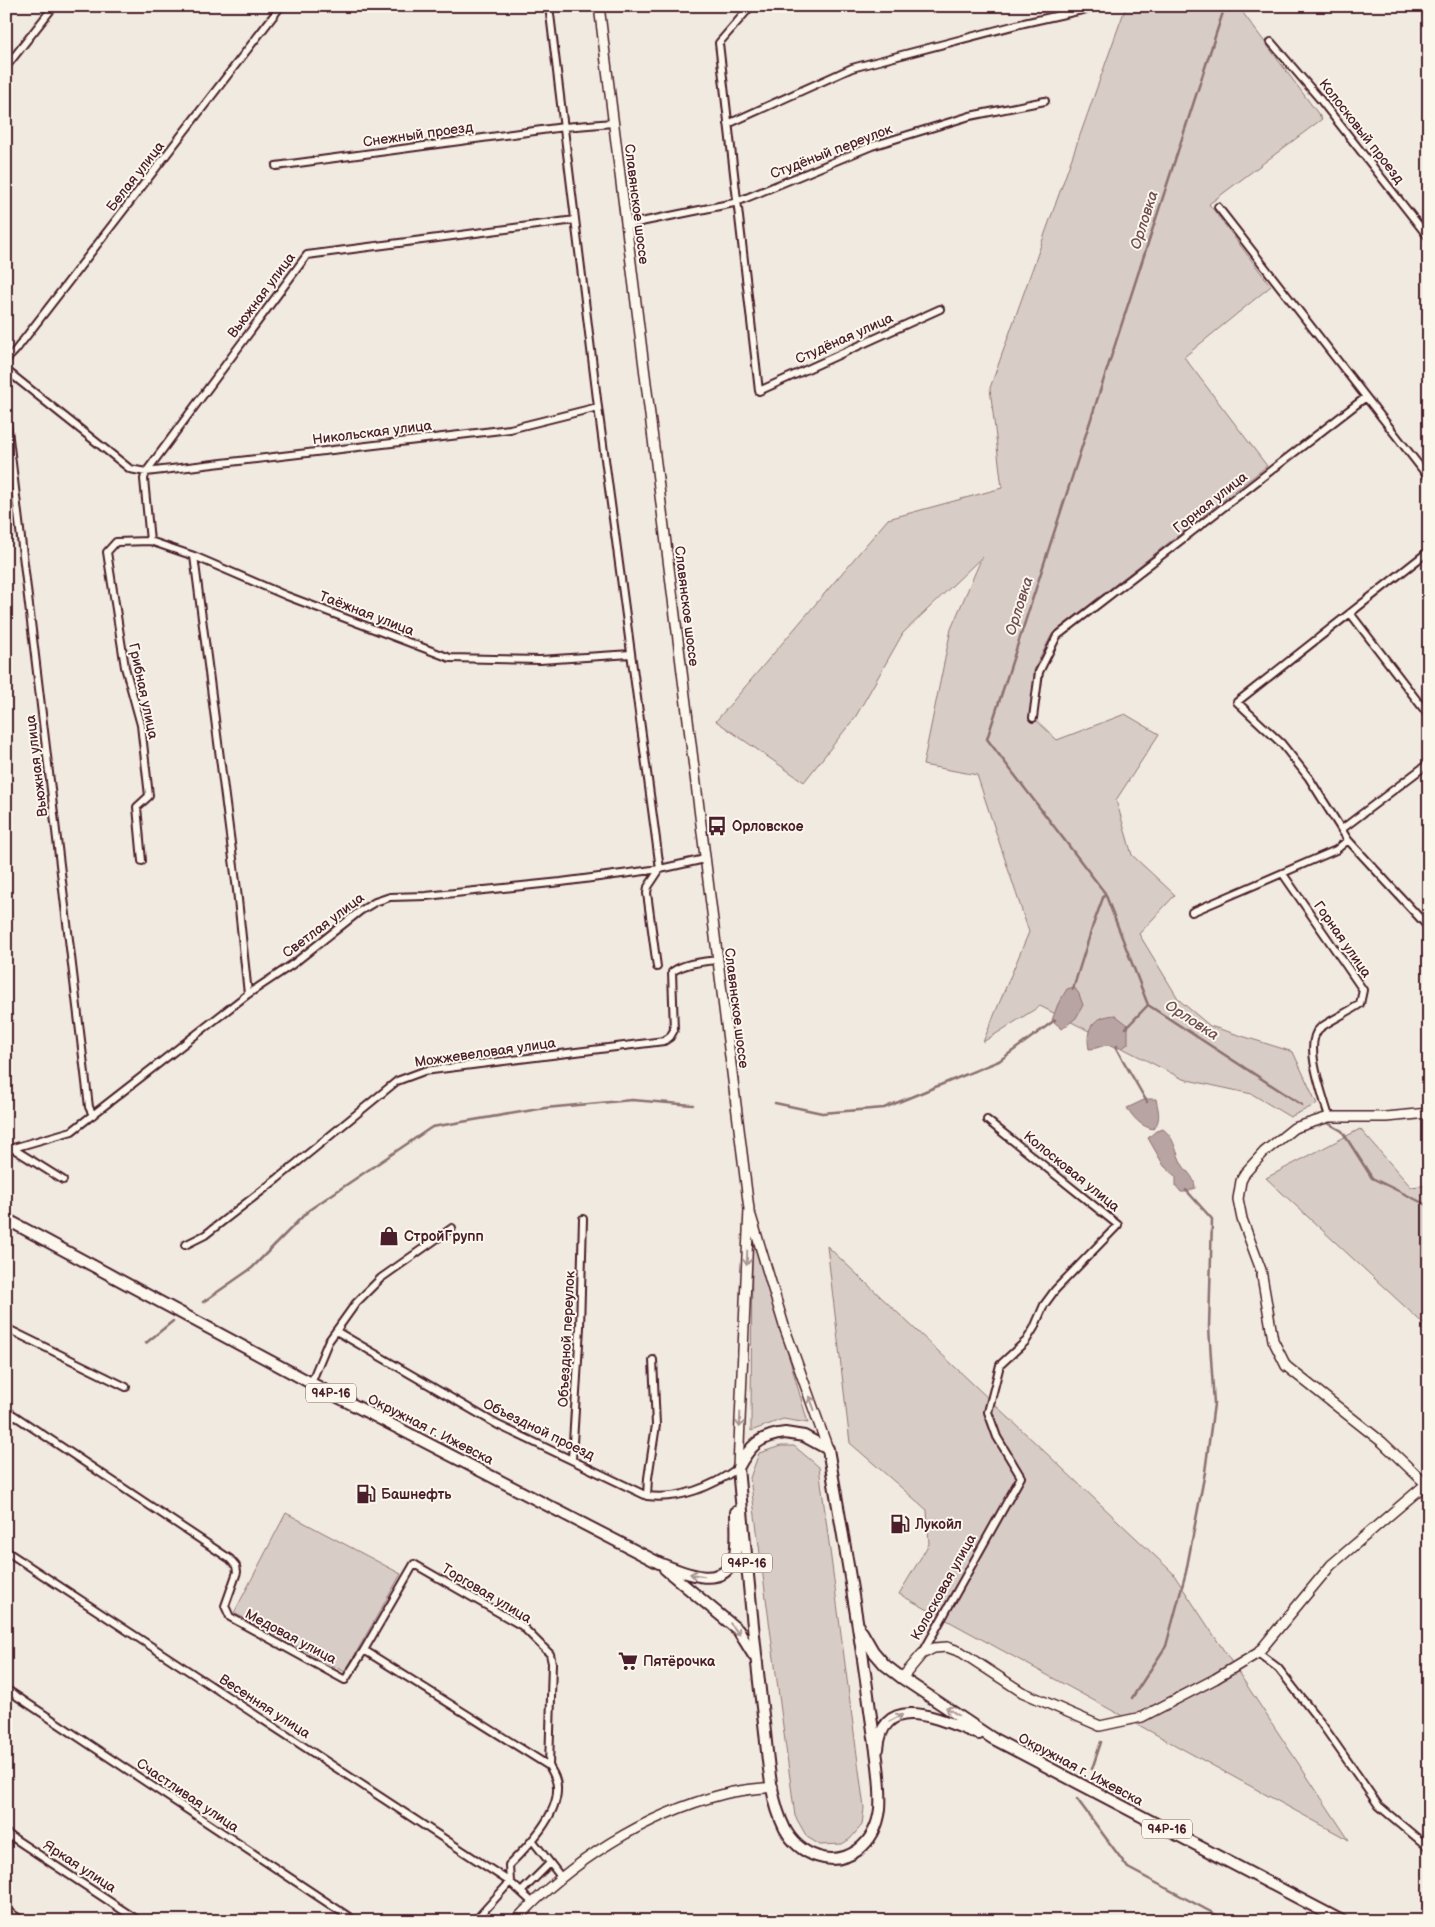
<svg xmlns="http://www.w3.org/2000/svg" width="1435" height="1927" viewBox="0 0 1435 1927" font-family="'Balsamiq Sans',sans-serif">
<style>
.green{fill:#d8ccc6;stroke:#917678}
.water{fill:#b8a4a2;stroke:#8c6f72}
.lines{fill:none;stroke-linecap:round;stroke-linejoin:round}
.stream{stroke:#8c6f72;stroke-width:2.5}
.street-casing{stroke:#4a1f2b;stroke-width:10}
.secondary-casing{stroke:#4a1f2b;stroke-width:12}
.primary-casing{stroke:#4a1f2b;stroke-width:14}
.street{stroke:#fbf7ec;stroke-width:6}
.secondary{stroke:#fbf7ec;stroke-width:9}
.primary{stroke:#fbf7ec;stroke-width:10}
.oneway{stroke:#ab9695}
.labels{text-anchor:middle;stroke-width:4;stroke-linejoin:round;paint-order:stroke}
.shield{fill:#fbf7ec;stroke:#7f6065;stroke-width:1}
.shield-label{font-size:12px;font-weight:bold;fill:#4a1f2b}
.street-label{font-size:14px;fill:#4a1f2b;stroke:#fbf7ec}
.poi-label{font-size:14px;font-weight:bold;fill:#4a1f2b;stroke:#fbf7ec;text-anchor:start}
.water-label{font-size:15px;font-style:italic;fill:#704e55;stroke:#fbf7ec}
</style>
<rect width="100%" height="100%" fill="#f0eae0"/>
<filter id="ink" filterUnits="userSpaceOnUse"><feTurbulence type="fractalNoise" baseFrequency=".02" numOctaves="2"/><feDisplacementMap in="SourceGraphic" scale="10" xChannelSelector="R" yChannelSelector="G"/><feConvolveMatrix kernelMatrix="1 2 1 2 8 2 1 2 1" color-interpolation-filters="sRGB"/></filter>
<g filter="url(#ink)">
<path class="green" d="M 1126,6 L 1251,6 L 1243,13 L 1322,119 L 1209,204 L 1271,286 L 1184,357 L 1267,466 L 1052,634 L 1034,670 L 1033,717 L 1057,740 L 1125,714 L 1159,734 L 1116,800 L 1132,855 L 1175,895 L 1139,934 L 1179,1000 L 1210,1026 L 1293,1052 L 1317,1104 L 1290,1117 L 1252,1094 L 1183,1079 L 1040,1006 L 983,1042 L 1029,932 L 977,775 L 923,765 L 951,629 L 982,557 L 903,633 L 856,716 L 804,782 L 716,721 L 888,519 L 1002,488 L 990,388 Z
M 1360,1129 L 1411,1187 L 1429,1185 L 1429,1329 L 1266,1178 Z
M 752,1229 L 808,1423 L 783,1419 L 751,1431 Z
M 827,1246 L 1172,1572 L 1349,1840 L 899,1594 L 929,1544 L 927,1510 L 850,1443 Z
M 781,1446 L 794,1446 L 819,1467 L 864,1808 L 862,1825 L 850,1839 L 842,1844 L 820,1845 L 807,1837 L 795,1816 L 750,1478 L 759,1453 Z
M 286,1513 L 401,1574 L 345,1672 L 234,1613 Z"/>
<path class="water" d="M 1074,987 L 1079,994 L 1083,1005 L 1076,1018 L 1062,1029 L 1052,1020 L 1058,1004 L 1067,989 Z
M 1115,1015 L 1128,1025 L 1128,1044 L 1122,1048 L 1116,1048 C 1106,1041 1100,1049 1089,1049 C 1085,1028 1093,1017 1115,1015 Z
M 1146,1099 L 1156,1099 C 1158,1110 1162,1120 1153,1129 C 1140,1126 1134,1118 1127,1108 Z
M 1163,1129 C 1174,1137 1175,1149 1180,1160 C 1184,1171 1195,1175 1195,1188 L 1187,1192 L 1181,1192 L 1176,1186 L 1176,1177 L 1164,1166 L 1148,1138 L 1156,1131 Z"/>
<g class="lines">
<path class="stream" d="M 1225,6 L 987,739 L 1105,893 L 1148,1005 L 1302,1105
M 1073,989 L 1093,925 L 1104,895
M 1126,1028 L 1148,1005
M 1117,1046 L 1116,1048 L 1147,1102
M 775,1103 L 822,1113 L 884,1108 L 999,1061 L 1055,1020
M 1326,1122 L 1342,1131 L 1372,1178 L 1429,1206
M 203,1302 L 252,1268 L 309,1210 L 432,1127 L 545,1108 L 632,1100 L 693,1105
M 146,1343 L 173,1321
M 1132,1698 L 1166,1646 L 1186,1572 L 1205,1472 L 1214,1404 L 1209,1327 L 1212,1219 L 1186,1190
M 1092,1769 L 1101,1742
M 1077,1799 L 1128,1868 L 1228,1921"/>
<defs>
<path id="street" d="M 549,6 L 598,407 L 660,869 L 648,887 L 647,893 L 657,967
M 751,6 L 719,43 L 759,391 L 940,309
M 1271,42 L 1319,98 L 1429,238
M 6,67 L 54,6
M 728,124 L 852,68 L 1024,23 L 1100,6
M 276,166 L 564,127 L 613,123
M 1218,207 L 1429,478
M 626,225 L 734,203 L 872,146 L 970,116 L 1045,101
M 6,360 L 15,351 L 281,6
M 6,370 L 130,469 L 146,472 L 510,429 L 598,407
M 6,413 L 89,1107 L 93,1115
M 150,541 L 144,479 L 146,472 L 307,255 L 575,220
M 1429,551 L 1237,702 L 1282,744 L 1309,778 L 1348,840 L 1429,928
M 194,556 L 237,890 L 248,994
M 1350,613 L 1429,716
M 1033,718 L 1039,672 L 1057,636 L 1366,397
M 1342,829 L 1429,763
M 142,861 L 137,807 L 149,796 L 141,725 L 125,667 L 107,552 L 116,542 L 150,541 L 194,556 L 287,596 L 450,658 L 540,660 L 631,654
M 1283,874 L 1363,990 L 1360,1004 C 1347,1013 1332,1019 1320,1028 C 1302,1043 1324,1098 1329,1117
M 1192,912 L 1336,850 L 1348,840
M 12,1148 L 63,1180
M 6,1150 L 72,1131 L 248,994 L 293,964 L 360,911 L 375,902 L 390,897 L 426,896 L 561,882 L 660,869 L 705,859
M 452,1228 L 381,1278 L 356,1303 L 336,1331 L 498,1425 L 647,1496 C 679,1500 712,1487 738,1468
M 185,1245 L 205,1235 L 277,1179 L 397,1081 L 424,1071 L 664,1041 L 670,1037 L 674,1030 L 672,972 C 685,963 701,962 717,960
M 6,1328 L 126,1387
M 311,1383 L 328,1342 L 336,1331
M 6,1410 L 230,1559 L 236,1566 L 237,1572 L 225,1606 L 230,1617 L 345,1680 L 364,1650 L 549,1766 C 553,1773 557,1779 557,1787 C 559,1815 527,1847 509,1865 L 510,1882
M 572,1459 L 580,1327 L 583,1219
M 647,1496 L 648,1478 L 656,1425 L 653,1360
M 6,1551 L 510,1882 L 532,1902
M 364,1650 L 414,1564 L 522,1626 L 550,1654 L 552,1663 L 549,1766
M 1258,1653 L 1278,1668 L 1321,1723 L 1379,1806 L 1429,1848
M 922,1654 L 1021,1477 L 997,1437 L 988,1412 L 1000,1365 L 1026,1341 L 1034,1328 L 1044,1305 L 1055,1290 L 1118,1225 L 987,1120
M 6,1689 L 355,1921
M 6,1833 L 139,1921
M 533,1841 L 561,1877
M 521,1892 L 550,1863
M 6,1910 L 23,1921
M 475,1921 L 510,1882"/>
<path id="secondary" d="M 599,6 L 749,1209 L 738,1468
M 751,1216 L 785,1329 L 828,1449
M 902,1678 L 922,1654 L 934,1648 L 947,1647 L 961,1652 L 1022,1692 L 1100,1726 L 1142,1717 L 1215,1679 L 1258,1653 L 1331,1565 L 1426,1484 L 1382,1442 L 1286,1366 L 1273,1340 L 1261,1270 L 1242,1219 L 1238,1199 L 1241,1181 L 1245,1173 L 1264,1152 L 1294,1128 L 1329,1117 L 1386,1117 L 1429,1113
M 515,1921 C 570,1862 645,1814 724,1794 C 739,1790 756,1789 773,1787"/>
<path id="primary" d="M 6,1219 L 311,1383 L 659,1563 C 680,1571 723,1592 734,1558 C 738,1547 736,1525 736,1512
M 785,1433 L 804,1436 L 828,1449 C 843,1536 859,1623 870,1710 C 874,1739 882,1781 880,1809 C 878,1826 871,1840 858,1850 C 832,1869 799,1855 785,1829 C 769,1797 768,1757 764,1723 C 753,1638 746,1553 738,1468 C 750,1446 759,1436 785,1433 Z
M 665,1569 L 738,1630 L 754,1656
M 862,1632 L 873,1651 L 885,1665 L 902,1678 L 992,1738 L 1342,1921
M 878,1749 C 883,1689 945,1722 979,1734"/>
</defs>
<use href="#street" class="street-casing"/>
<use href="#secondary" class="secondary-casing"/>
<use href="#primary" class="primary-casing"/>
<use href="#street" class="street"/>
<use href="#secondary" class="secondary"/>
<use href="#primary" class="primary"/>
</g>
<defs><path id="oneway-shaft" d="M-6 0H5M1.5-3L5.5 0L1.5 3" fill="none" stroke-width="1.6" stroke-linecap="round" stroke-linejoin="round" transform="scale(1.25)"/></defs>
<g class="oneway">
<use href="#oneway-shaft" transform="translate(747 1258) rotate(92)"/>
<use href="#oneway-shaft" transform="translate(812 1403) rotate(-110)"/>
<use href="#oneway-shaft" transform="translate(740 1420) rotate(92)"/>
<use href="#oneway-shaft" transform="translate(697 1575) rotate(-170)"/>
<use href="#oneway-shaft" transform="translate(735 1629) rotate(50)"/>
<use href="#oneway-shaft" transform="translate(952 1711) rotate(-147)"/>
<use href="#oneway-shaft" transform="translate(896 1718) rotate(-27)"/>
</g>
</g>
<defs>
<symbol id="bus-bare" viewBox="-9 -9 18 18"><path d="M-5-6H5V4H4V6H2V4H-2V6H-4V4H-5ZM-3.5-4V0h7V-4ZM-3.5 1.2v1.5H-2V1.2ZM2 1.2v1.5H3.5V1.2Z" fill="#4a1f2b" stroke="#fbf7ec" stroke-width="2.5" paint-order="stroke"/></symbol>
<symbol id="shop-bare" viewBox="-9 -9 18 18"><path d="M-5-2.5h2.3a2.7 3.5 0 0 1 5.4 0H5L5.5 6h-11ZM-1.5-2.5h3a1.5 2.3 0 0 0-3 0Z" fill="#4a1f2b" stroke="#fbf7ec" stroke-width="2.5" paint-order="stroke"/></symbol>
<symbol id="fuel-bare" viewBox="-9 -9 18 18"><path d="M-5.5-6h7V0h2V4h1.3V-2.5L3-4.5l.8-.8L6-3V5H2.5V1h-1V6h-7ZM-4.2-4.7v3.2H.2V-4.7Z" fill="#4a1f2b" stroke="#fbf7ec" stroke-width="2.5" paint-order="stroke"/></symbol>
<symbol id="supermarket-bare" viewBox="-9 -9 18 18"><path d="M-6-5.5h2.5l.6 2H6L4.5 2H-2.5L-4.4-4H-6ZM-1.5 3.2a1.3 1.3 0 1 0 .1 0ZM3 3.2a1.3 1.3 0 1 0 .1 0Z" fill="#4a1f2b" stroke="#fbf7ec" stroke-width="2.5" paint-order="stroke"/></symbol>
</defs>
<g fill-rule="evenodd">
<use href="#bus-bare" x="703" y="812" width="28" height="28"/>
<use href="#shop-bare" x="375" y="1222" width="28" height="28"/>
<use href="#fuel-bare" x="352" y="1480" width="28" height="28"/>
<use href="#fuel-bare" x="886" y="1510" width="28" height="28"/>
<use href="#supermarket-bare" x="614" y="1647" width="28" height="28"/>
</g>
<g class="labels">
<g class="shield">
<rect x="306" y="1383.5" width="50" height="19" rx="4"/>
<rect x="722" y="1553.5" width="50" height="19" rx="4"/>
<rect x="1142" y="1819.5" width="50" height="19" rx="4"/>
</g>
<g class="shield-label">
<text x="331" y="1397">94Р-16</text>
<text x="747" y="1567">94Р-16</text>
<text x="1167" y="1833">94Р-16</text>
</g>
<g class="street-label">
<text transform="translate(1362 131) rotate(52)" y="5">Колосковый проезд</text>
<text transform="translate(418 134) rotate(-8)" y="5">Снежный проезд</text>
<text transform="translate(831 151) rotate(-21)" y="5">Студёный переулок</text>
<text transform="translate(135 176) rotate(-52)" y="5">Белая улица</text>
<text transform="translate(637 204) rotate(83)" y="5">Славянское шоссе</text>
<text transform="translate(261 295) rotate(-53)" y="5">Вьюжная улица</text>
<text transform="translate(844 338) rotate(-24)" y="5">Студёная улица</text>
<text transform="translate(372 432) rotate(-7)" y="5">Никольская улица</text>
<text transform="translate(1210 502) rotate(-38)" y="5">Горная улица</text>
<text transform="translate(687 606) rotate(83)" y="5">Славянское шоссе</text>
<text transform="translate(367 613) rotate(21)" y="5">Таёжная улица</text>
<text transform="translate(144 691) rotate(78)" y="5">Грибная улица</text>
<text transform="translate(36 766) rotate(-97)" y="5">Вьюжная улица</text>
<text transform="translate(323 925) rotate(-37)" y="5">Светлая улица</text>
<text transform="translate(1343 939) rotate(55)" y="5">Горная улица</text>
<text transform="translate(737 1008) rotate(83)" y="5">Славянское шоссе</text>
<text transform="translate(485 1052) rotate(-8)" y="5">Можжевеловая улица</text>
<text transform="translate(1072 1171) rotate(39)" y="5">Колосковая улица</text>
<text transform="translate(566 1339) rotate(-87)" y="5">Объездной переулок</text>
<text transform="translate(431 1429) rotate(27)" y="5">Окружная г. Ижевска</text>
<text transform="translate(539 1429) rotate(26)" y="5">Объездной проезд</text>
<text transform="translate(943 1587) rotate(-61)" y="5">Колосковая улица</text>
<text transform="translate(487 1593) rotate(31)" y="5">Торговая улица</text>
<text transform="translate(291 1636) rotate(28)" y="5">Медовая улица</text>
<text transform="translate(265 1706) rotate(33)" y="5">Весенняя улица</text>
<text transform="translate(1081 1769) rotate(28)" y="5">Окружная г. Ижевска</text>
<text transform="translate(188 1795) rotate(34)" y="5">Счастливая улица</text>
<text transform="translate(80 1866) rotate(33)" y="5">Яркая улица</text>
</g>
<g class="poi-label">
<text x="732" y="831">Орловское</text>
<text x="404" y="1241">СтройГрупп</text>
<text x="381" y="1499">Башнефть</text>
<text x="915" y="1529">Лукойл</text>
<text x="643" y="1666">Пятёрочка</text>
</g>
<g class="water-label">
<text transform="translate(1144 220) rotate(-72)" y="5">Орловка</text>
<text transform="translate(1019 606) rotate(-72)" y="5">Орловка</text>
<text transform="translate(1192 1020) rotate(33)" y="5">Орловка</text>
</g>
</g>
<rect width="1435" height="1927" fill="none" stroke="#fbf7ec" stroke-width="25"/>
<rect x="12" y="12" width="1410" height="1902" fill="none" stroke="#4a1f2b" stroke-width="2" filter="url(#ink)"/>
</svg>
